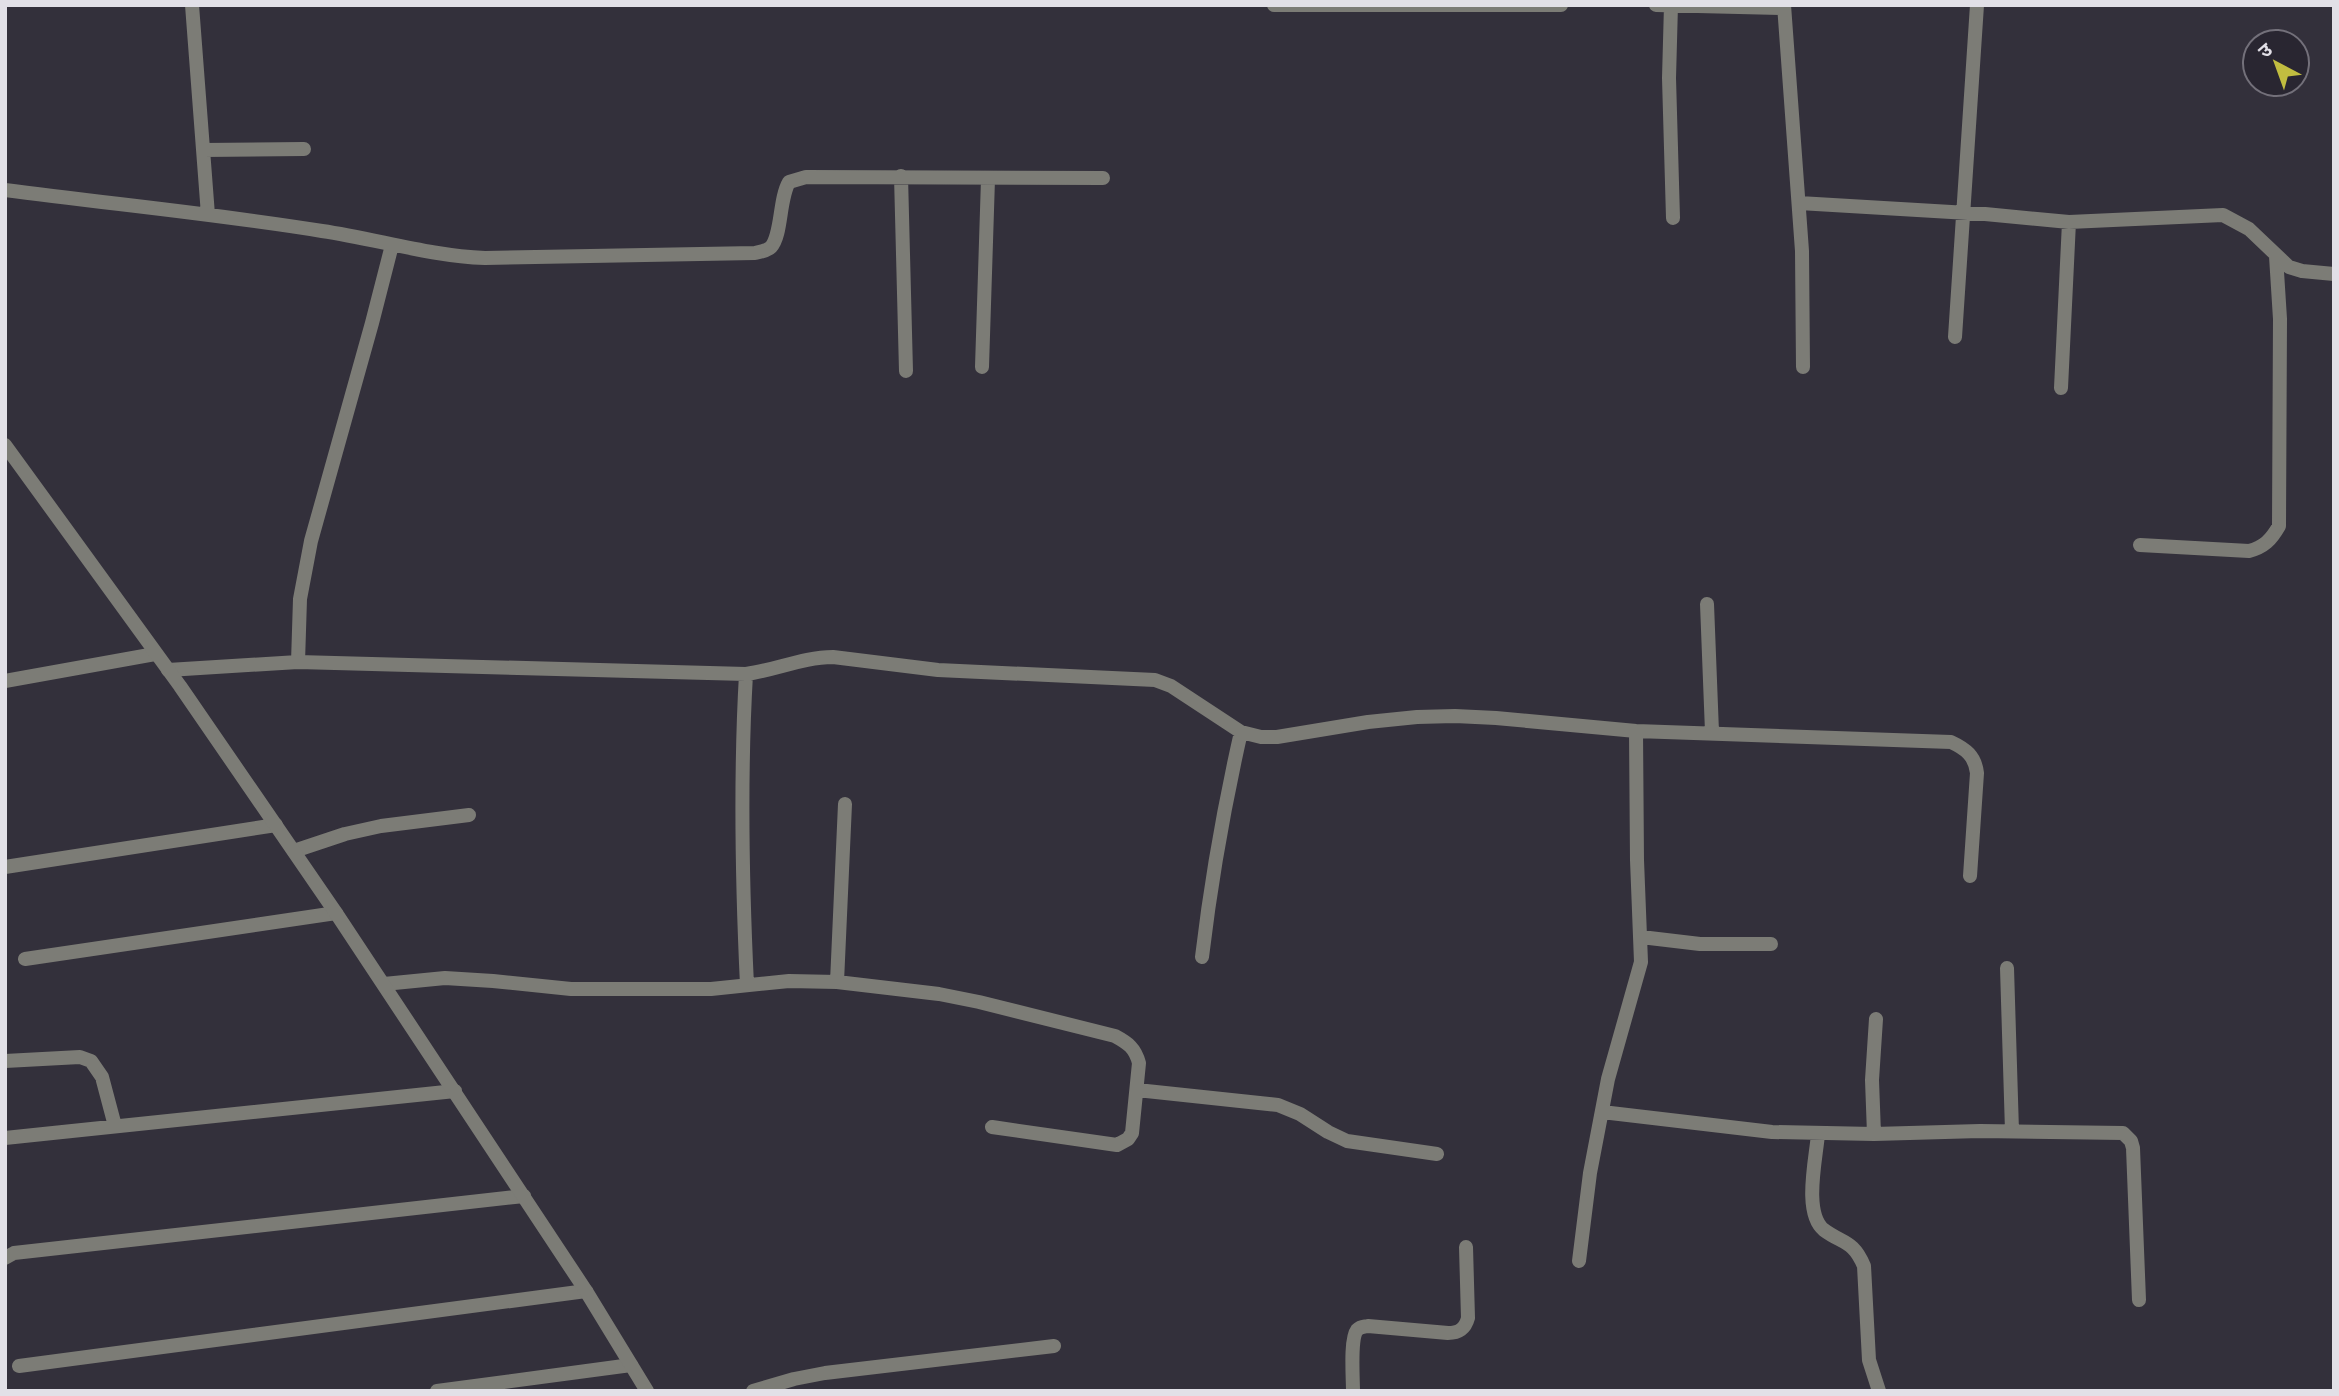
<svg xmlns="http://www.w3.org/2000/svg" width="2339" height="1396" viewBox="0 0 2339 1396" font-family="'Golos Text','Noto Sans Devanagari',sans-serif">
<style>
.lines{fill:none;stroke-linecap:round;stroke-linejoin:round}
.minor{stroke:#7c7c76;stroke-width:14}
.tertiary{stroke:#7c7c76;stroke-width:14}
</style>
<rect width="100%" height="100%" fill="#33303b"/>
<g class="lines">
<path class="minor" d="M 192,5 L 208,215
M 1274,5 L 1561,5
M 1656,5 L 1784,8
M 1671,5 L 1669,78 L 1673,218
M 1784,5 L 1802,251 L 1803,367
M 203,150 L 304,149
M 901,176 L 906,371
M 5,190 C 111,204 217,214 322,231 C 377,239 430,256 485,258 L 755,253 C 760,252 767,251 771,247 C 782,235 779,199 789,182 L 806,177 L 1103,178
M 1799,203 L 1985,214 L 2069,222 L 2223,215 L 2249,229 L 2289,267 L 2302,271 L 2334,274
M 1955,337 L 1977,5
M 982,367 L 988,179
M 2061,388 L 2069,222
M 2140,545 L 2249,551 C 2264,547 2271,540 2279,526 L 2280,319 L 2276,256
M 1707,604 L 1712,732
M 298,662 L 300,599 L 311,541 L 372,323 L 392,245
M 168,670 L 298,662 L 746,674 C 776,670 803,657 833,657 L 938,670 L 1155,680 L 1171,686 L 1241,732 L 1261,737 L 1277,737 L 1368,722 L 1417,717 L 1455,716 L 1496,718 L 1636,731 L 1951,742 C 1966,749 1975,756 1977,773 L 1970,876
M 746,674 C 740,777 742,881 747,985
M 5,681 L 155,654
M 294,851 L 345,834 L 381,826 L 469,815
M 5,867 L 276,825
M 1641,937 L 1700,944 L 1771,944
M 1202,957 C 1211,881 1224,807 1241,732
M 25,959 L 336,913
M 2007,968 L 2012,1131
M 837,982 L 845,804
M 384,984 L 445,978 L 493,981 L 571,989 L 711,989 L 789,981 L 837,982 L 939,994 L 979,1002 L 1115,1036 C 1128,1043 1135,1048 1139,1063 L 1132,1133 L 1128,1139 L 1117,1145 L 992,1127
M 5,1061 L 80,1057 L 91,1061 L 102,1077 L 115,1126
M 1137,1090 L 1278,1105 L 1300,1114 L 1328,1132 L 1347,1141 L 1437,1154
M 1602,1112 L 1772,1132 L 1874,1134 L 1980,1131 L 2123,1133 L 2131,1141 L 2133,1148 L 2139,1300
M 1818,1134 C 1816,1159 1803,1213 1824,1230 C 1843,1244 1853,1240 1864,1266 L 1869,1360 L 1879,1391
M 1874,1134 L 1872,1080 L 1876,1019
M 5,1138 L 455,1091
M 5,1258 L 14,1253 L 524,1196
M 1579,1261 L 1590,1173 L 1608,1079 L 1641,962 L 1637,860 L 1636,731
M 19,1366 L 586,1291
M 437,1391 L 631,1365
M 753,1391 L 794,1379 L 825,1373 L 1054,1346
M 1353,1391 C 1353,1378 1350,1339 1357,1330 C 1361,1326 1364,1327 1368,1326 L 1448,1333 C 1459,1333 1465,1329 1468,1318 L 1466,1247"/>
<path class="tertiary" d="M 5,445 L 180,686 L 336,913 L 586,1291 L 647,1391"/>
</g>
<rect width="2339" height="1396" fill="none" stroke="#e2e0e7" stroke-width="14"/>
<g transform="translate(2276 63) rotate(319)"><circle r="33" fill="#292631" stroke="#73707a" stroke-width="2"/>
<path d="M0-5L12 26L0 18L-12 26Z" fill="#c1bd40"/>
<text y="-10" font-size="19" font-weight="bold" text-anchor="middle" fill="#e2e0e7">उ</text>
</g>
</svg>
